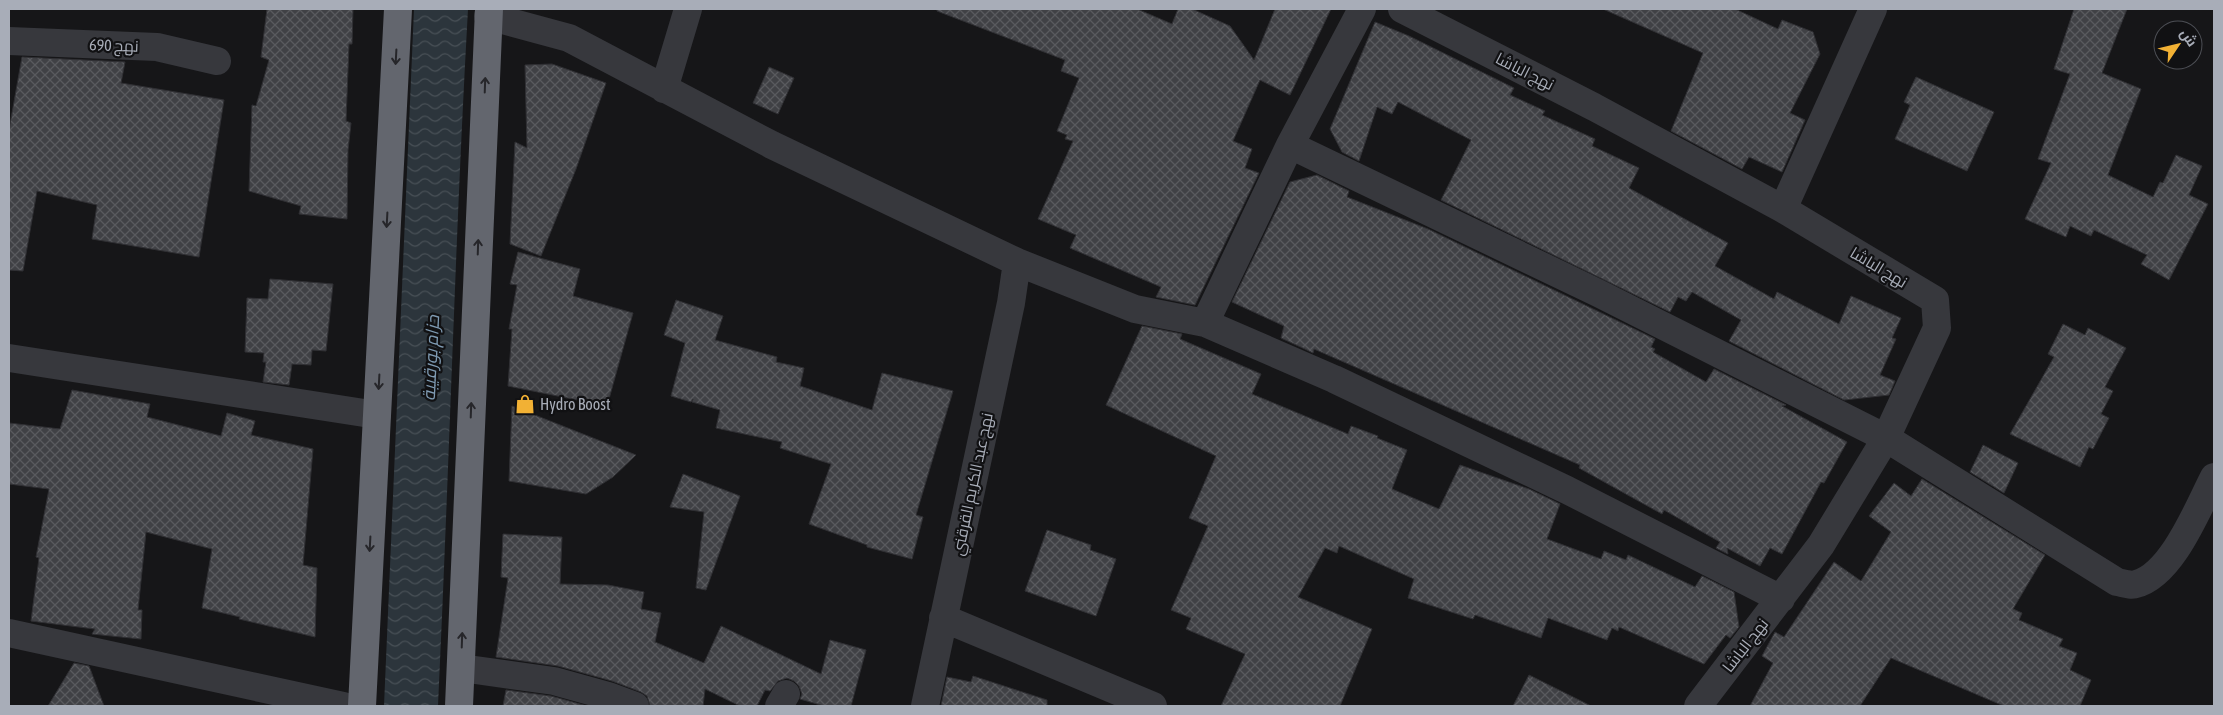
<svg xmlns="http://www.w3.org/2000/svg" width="2223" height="715" viewBox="0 0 2223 715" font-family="'Asap Condensed',Cairo,sans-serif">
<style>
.water{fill:url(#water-waves)}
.building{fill:url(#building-cross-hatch);stroke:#303034}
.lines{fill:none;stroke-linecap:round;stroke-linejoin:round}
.minor{stroke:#37383d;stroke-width:28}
.highway{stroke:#63666e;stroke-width:28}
.oneway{stroke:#26262a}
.labels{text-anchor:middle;stroke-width:4.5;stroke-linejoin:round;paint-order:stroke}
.street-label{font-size:16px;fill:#a8adb8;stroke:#111113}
.poi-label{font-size:16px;fill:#a8adb8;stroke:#111113;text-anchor:start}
.water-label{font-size:18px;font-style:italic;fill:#7f9bb3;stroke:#111113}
</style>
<defs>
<pattern id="water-waves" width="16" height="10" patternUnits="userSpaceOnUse" patternTransform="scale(1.25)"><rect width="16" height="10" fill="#2c353c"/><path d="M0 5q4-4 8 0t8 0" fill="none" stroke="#485056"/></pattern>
<pattern id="building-cross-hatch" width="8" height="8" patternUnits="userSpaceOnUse" patternTransform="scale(1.25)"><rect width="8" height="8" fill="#404145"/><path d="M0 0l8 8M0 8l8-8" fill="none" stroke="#595a5e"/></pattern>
</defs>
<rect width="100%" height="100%" fill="#161618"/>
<path class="water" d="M 414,9 L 468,9 C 455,241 449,474 438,706 L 384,706 Z"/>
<path class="building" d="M 267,9 L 353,9 L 352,44 L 349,44 L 346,121 L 351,123 L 348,150 L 347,219 L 299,214 L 301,206 L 249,191 L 252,105 L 256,106 L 269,60 L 261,57 Z
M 937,9 L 1137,9 L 1172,24 L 1178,9 L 1192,9 L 1230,26 L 1254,60 L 1275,9 L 1331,9 L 1290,95 L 1260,80 L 1233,141 L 1252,149 L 1245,168 L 1259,173 L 1195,305 L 1156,297 L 1161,287 L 1070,248 L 1076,235 L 1038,219 L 1073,141 L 1065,139 L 1067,135 L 1057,131 L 1079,78 L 1061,71 L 1065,60 L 937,11 Z
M 1603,9 L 1735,9 L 1778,29 L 1782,20 L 1813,32 L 1820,54 L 1790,113 L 1805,120 L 1782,172 L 1749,157 L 1742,169 L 1671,131 L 1703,53 Z
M 2074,9 L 2127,9 L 2102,73 L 2141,89 L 2108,175 L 2153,197 L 2160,182 L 2163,183 L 2176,155 L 2202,166 L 2189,195 L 2208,204 L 2169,280 L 2141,264 L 2147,255 L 2094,230 L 2091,236 L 2070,226 L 2066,237 L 2025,219 L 2051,163 L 2038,159 L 2070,74 L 2054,69 Z
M 1375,22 L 1409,36 L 1514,88 L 1510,95 L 1545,111 L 1542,115 L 1595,139 L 1592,146 L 1639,168 L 1629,188 L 1728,243 L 1715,266 L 1774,299 L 1777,292 L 1839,324 L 1851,296 L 1901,318 L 1892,338 L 1896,339 L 1880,375 L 1895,381 L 1889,395 L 1844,400 L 1729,341 L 1741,320 L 1692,292 L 1686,301 L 1678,297 L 1670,312 L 1441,200 L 1471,140 L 1398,102 L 1392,114 L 1377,107 L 1359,161 L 1342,152 L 1330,129 Z
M 22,57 L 125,62 L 121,83 L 224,100 L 199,257 L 92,239 L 97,205 L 37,191 L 23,271 L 9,270 L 9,130 Z
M 552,64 L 606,83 L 576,169 L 541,256 L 510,244 L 515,142 L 527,148 L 525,65 Z
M 769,67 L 794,78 L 778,114 L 753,103 Z
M 1916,77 L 1994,112 L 1967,171 L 1895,139 L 1910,105 L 1904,102 Z
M 1317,175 L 1349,191 L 1347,197 L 1428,229 L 1655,339 L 1651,347 L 1655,349 L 1653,352 L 1706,382 L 1714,369 L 1786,405 L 1782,406 L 1847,442 L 1824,483 L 1821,482 L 1782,554 L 1770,548 L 1760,566 L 1727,548 L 1728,554 L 1716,548 L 1720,542 L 1664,510 L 1662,514 L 1579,468 L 1580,465 L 1314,349 L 1313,353 L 1305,349 L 1281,338 L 1284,326 L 1232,302 L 1290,182 Z
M 518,252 L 580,269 L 573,296 L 633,313 L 607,406 L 508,386 L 512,329 L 509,329 L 517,285 L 510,284 Z
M 270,279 L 333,284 L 326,351 L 312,350 L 311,365 L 292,364 L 289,385 L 263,382 L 266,362 L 263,362 L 264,353 L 245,352 L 247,298 L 268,299 Z
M 676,300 L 723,316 L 715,340 L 777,357 L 776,362 L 804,368 L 800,386 L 872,410 L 882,373 L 953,391 L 916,515 L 923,517 L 912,559 L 867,547 L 867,545 L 809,524 L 831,464 L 780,448 L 782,442 L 716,428 L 720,410 L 692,402 L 693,399 L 691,402 L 671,396 L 685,343 L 664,335 Z
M 2063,324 L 2085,335 L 2088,328 L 2126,348 L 2105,387 L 2113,391 L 2101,414 L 2109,418 L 2093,449 L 2089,447 L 2080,467 L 2010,434 L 2054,357 L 2048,354 Z
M 1142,326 L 1182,334 L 1180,339 L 1261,374 L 1252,394 L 1348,434 L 1351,426 L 1378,436 L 1377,438 L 1407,450 L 1392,489 L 1439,509 L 1460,465 L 1529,489 L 1560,504 L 1547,539 L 1601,559 L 1604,551 L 1626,560 L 1628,555 L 1695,587 L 1702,576 L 1734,592 L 1739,627 L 1730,638 L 1726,635 L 1704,664 L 1619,627 L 1618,631 L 1612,628 L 1607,640 L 1548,618 L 1541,638 L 1475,615 L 1473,619 L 1408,598 L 1414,579 L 1339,546 L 1337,553 L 1325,548 L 1298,597 L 1372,629 L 1340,706 L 1221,706 L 1245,654 L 1186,629 L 1191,618 L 1171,610 L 1208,526 L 1189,518 L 1216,456 L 1106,405 Z
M 72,390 L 150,404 L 147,417 L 221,436 L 227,413 L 255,421 L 251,435 L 313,449 L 303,565 L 317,568 L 315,637 L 239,619 L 240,617 L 202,608 L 212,549 L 146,532 L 138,610 L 142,610 L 141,639 L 92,634 L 95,629 L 31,621 L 39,558 L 36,557 L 49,489 L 9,484 L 9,423 L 60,429 Z
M 512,406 L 636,455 L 613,477 L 586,494 L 509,481 Z
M 1983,445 L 2018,463 L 2004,493 L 1970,472 Z
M 683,474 L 740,496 L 706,590 L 696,588 L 704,512 L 670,507 Z
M 1922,479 L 2045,555 L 2013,609 L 2022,613 L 2019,620 L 2063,639 L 2059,646 L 2077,653 L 2070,670 L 2091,680 L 2080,706 L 2004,706 L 1891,658 L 1860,706 L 1750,706 L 1773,663 L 1762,656 L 1775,632 L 1784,637 L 1834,562 L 1861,581 L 1891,532 L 1869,516 L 1894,483 L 1911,496 Z
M 1047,530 L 1091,545 L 1090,550 L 1116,559 L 1096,616 L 1025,591 Z
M 503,534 L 562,537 L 560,584 L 608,585 L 644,592 L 641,609 L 661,613 L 655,642 L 704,663 L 721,626 L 821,674 L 830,640 L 866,650 L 851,706 L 824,706 L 800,699 L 802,694 L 799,686 L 794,681 L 787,678 L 778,681 L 770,691 L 765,690 L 757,706 L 740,706 L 705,689 L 703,706 L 650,706 L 647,696 L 641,692 L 612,681 L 558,666 L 496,657 L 508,578 L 501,577 Z
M 74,663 L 89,666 L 104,706 L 48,706 Z
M 1529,675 L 1591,706 L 1513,706 Z
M 973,676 L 1047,700 L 1047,706 L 941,706 L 947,677 L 971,682 Z
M 506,690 L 551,696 L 587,706 L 503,706 Z"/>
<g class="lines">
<path class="minor" d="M 1402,9 L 1594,107 L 1783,209 L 1935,300 L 1937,328 L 1886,438 L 1821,545 L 1698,706
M 488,16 L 569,38 L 772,145 L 1017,262 L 1135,309 L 1205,323 L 1334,379 L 1567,490 L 1781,599
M 9,41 L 157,47 L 217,61
M 664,89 L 688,9
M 1290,145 L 1598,293 L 1886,438 L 2117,582 C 2123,583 2131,586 2136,584 C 2172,575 2198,508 2214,477
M 1783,209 L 1873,9
M 1205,323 L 1290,145 L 1362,9
M 9,358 L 377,415
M 943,618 L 1153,706
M 9,633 L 343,706
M 461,668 L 554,681 L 608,696 L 635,706
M 779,706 L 786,694
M 925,706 L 1011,303 L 1017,262"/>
<path class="highway" d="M 362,706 L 398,9
M 459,706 L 489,9"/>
</g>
<defs><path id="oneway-shaft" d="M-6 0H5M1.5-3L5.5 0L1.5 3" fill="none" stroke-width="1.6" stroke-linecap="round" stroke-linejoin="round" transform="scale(1.25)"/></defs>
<g class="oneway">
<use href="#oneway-shaft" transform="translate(396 57) rotate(93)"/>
<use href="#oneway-shaft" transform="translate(485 85) rotate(-88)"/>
<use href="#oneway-shaft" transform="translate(387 220) rotate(93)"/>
<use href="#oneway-shaft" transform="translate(478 247) rotate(-88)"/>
<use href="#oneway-shaft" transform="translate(379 382) rotate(93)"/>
<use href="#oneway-shaft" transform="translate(471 410) rotate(-88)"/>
<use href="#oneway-shaft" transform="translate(370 544) rotate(93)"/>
<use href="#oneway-shaft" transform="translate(462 640) rotate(-88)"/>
</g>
<defs>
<symbol id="shop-bare" viewBox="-9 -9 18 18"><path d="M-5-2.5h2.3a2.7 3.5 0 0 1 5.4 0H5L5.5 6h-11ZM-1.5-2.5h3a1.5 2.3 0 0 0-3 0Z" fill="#f2b134" stroke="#111113" stroke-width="2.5" paint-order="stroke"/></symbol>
</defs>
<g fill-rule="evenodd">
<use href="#shop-bare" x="511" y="390" width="28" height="28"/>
</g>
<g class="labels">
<g class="street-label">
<text transform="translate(114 45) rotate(2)" y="6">نهج 690</text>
<text transform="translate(1525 71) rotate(27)" y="6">نهج الباشا</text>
<text transform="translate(1879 267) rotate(31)" y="6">نهج الباشا</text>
<text transform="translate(972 484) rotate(-78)" y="6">نهج عبد الكريم القرقني</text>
<text transform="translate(1745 645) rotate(-52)" y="6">نهج الباشا</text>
</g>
<g class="poi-label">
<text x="540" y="410">Hydro Boost</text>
</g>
<g class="water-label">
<text transform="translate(431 358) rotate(-87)" y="6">حزام بورقيبة</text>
</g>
</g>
<rect width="2223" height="715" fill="none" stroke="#a8adb8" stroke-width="20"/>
<g transform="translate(2178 45) rotate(55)"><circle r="24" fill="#111113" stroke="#4d4f55"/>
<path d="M0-4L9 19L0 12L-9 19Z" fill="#f2b134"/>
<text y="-8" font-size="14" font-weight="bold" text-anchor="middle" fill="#a8adb8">ش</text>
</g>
</svg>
